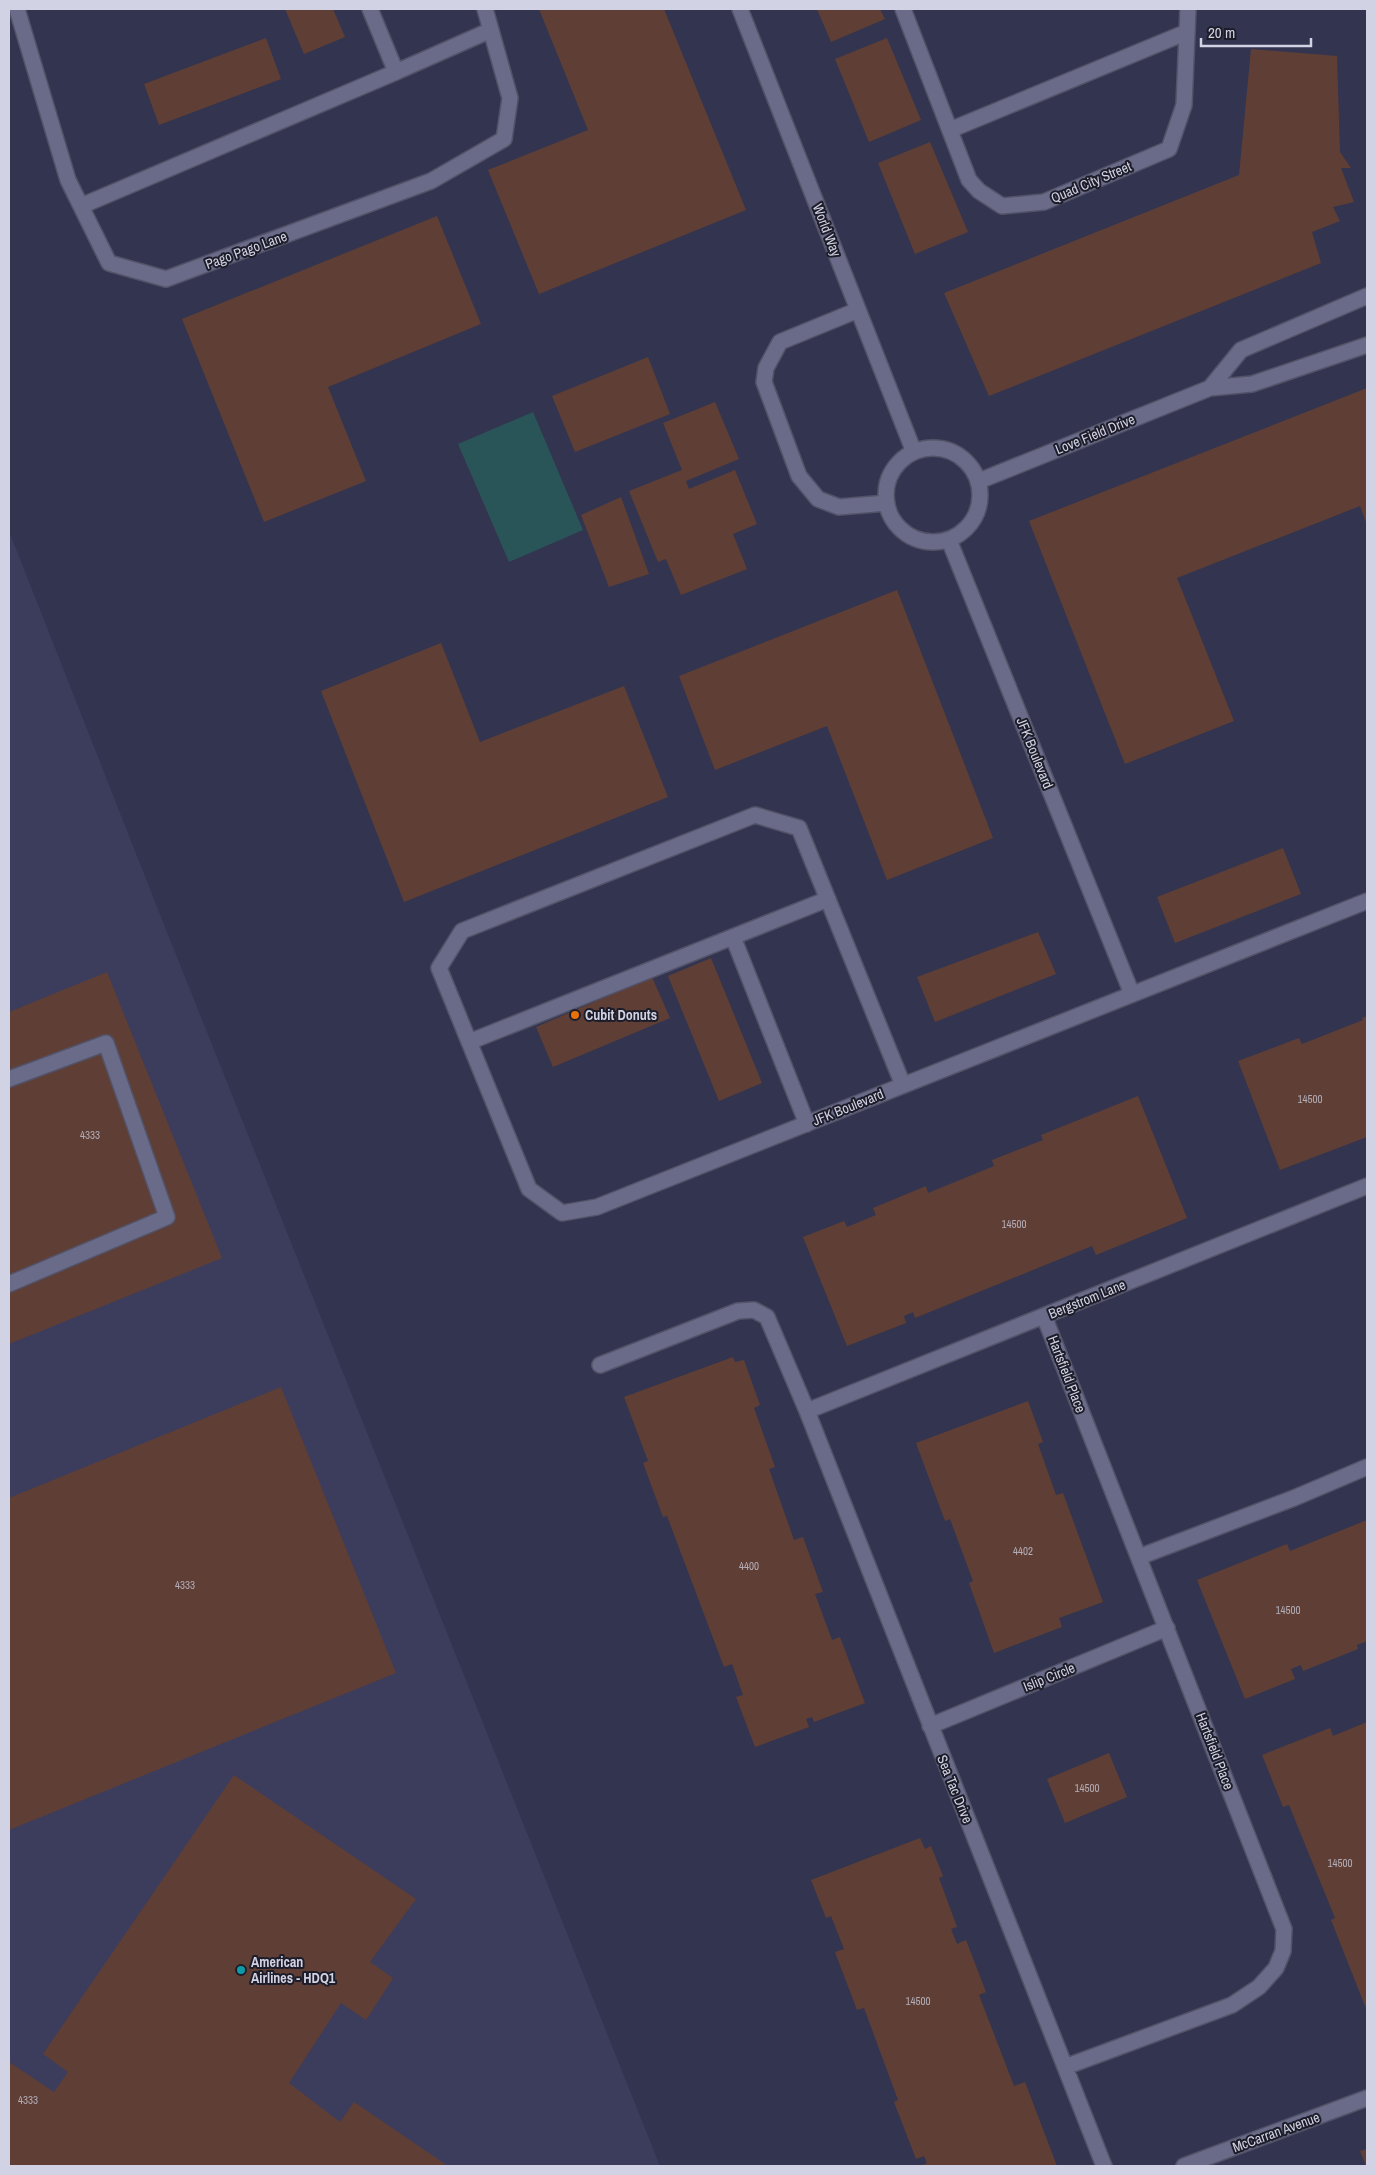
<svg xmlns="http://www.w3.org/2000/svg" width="1376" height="2175" viewBox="0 0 1376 2175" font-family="'Archivo Narrow',sans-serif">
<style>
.built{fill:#3c3c5d}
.water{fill:#295559}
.building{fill:#5f3f35}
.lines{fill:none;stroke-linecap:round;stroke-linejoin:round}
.minor-casing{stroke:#525268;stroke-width:18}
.minor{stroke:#6a6b89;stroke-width:15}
.food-dot{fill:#e8710a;stroke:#1d1d2a;stroke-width:2}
.culture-dot{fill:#0f9aa8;stroke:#1d1d2a;stroke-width:2}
.labels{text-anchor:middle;stroke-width:4;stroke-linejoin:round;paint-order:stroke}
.number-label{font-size:11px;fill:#b4adb8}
.street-label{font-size:14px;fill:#d1d2e3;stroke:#1d1d2a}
.poi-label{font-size:14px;font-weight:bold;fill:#d1d2e3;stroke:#1d1d2a;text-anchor:start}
</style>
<rect width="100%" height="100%" fill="#33344f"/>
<path class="built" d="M 9,531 L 161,917 L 660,2166 L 9,2166 Z"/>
<path class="water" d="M 533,412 L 583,530 L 509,562 L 458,444 Z"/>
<path class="building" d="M 285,9 L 333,9 L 345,37 L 304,54 Z
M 539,9 L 664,9 L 746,210 L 539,294 L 488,170 L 588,130 Z
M 817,9 L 880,9 L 885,19 L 831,42 Z
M 266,38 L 281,79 L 159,125 L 144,84 Z
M 887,38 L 921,120 L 869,142 L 835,59 Z
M 1251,49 L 1337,56 L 1340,152 L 1351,168 L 1341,168 L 1354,202 L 1333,207 L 1340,221 L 1312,232 L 1321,263 L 989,396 L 944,293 L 1239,175 Z
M 930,142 L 968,232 L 915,254 L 878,163 Z
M 437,216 L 481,324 L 328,387 L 366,481 L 264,522 L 182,319 Z
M 648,357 L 670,414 L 575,452 L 552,396 Z
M 1367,388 L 1367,525 L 1360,506 L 1177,578 L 1234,721 L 1125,764 L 1029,521 Z
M 715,402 L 739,459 L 686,481 L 689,489 L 735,470 L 757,524 L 733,534 L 747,569 L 681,595 L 666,559 L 658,562 L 629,491 L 682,470 L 663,423 Z
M 621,497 L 649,574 L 609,587 L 581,515 Z
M 897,590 L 993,838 L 887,880 L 827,726 L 715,770 L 679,676 Z
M 441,643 L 480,742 L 624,686 L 668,797 L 404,902 L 321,691 Z
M 1283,848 L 1301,894 L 1175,943 L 1157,897 Z
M 1038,932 L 1056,974 L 935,1022 L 917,977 Z
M 711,958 L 762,1083 L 719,1101 L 668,976 Z
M 107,972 L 222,1258 L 9,1344 L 9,1012 Z
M 652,977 L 670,1018 L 553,1067 L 536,1027 Z
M 1367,1016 L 1367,1137 L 1280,1170 L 1238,1061 L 1299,1038 L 1302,1044 L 1363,1020 L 1362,1018 Z
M 1138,1096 L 1187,1218 L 1096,1255 L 1092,1246 L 915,1318 L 913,1312 L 904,1316 L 906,1323 L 847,1346 L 803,1237 L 844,1221 L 847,1227 L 876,1215 L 873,1208 L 926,1186 L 928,1193 L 994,1166 L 992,1160 L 1043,1140 L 1041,1135 Z
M 733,1357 L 735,1362 L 744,1360 L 760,1405 L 754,1408 L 775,1467 L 769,1469 L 794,1540 L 803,1537 L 823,1592 L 815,1594 L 832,1640 L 840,1637 L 865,1703 L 814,1722 L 812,1717 L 806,1719 L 809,1727 L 755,1747 L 736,1697 L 743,1695 L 732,1664 L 724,1667 L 667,1516 L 663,1517 L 643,1463 L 648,1461 L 624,1397 Z
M 281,1387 L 396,1673 L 9,1830 L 9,1498 Z
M 1028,1401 L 1043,1442 L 1038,1444 L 1056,1495 L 1063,1493 L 1103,1602 L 1059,1618 L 1062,1627 L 994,1653 L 969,1583 L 973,1581 L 950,1519 L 945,1521 L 916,1443 Z
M 1367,1520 L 1367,1641 L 1357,1645 L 1358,1649 L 1303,1671 L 1301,1665 L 1291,1669 L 1295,1679 L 1245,1699 L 1197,1580 L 1287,1544 L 1290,1551 Z
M 1367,1722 L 1367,2011 L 1331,1920 L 1335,1918 L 1289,1805 L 1283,1807 L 1262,1755 L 1330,1728 L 1333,1736 Z
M 1109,1753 L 1127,1797 L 1065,1823 L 1047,1779 Z
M 234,1775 L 416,1899 L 370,1962 L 393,1978 L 366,2020 L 341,2003 L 289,2083 L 340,2122 L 354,2102 L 448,2166 L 9,2166 L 9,2062 L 54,2092 L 68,2072 L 43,2054 Z
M 920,1838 L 925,1849 L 931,1846 L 943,1876 L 939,1878 L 957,1927 L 951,1929 L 957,1944 L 966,1940 L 986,1992 L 979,1995 L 1014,2086 L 1025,2082 L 1057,2166 L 920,2166 L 927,2163 L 924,2156 L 916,2159 L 894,2102 L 898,2100 L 864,2008 L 857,2010 L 835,1952 L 844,1949 L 831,1916 L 826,1918 L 811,1880 Z
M 1367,2149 L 1367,2166 L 1366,2166 L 1360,2151 Z"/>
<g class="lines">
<defs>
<path id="minor" d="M 17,9 L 68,180 L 109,263 L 166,279 L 431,181 L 504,139 L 510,98 L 485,9
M 740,9 L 914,452
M 903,9 L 969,180 L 979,191 L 1002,206 L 1044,202 L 1169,149 L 1184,105 L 1188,9
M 396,72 L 491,30
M 950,130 L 1187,32
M 81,206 L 396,72 L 370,9
M 858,310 L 780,342 L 766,368 L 764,382 L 799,476 L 818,499 L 839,507 L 887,503
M 1210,388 L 1241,350 L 1367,296
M886 495a47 47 0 1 1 94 0a47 47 0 1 1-94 0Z
M 979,481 L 1210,388 L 1252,384 L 1367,345
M 949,540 L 1132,994
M 733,937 L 807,1124
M 469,1042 L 828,899
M 9,1079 L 106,1043 L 167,1217 L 9,1284
M 903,1085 L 799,828 L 755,815 L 462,931 L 439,968 L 529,1189 L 562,1213 L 597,1207 L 1367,901
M 1044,1316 L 1284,1929 L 1283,1951 L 1276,1968 L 1259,1987 L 1232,2005 L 1065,2067
M 600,1365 L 738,1311 L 754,1310 L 767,1317 L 807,1411 L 1104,2166
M 807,1411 L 1367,1186
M 1139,1557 L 1294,1498 L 1367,1467
M 930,1726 L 1167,1628
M 1184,2166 L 1367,2098"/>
</defs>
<use href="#minor" class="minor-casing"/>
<use href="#minor" class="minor"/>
</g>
<circle class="food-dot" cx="575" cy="1015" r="5"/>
<circle class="culture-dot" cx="241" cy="1970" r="5"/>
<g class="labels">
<g class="number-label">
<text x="1310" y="1103">14500</text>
<text x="90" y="1139">4333</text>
<text x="1014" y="1228">14500</text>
<text x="1023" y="1555">4402</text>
<text x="749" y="1570">4400</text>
<text x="185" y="1589">4333</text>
<text x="1288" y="1614">14500</text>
<text x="1087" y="1792">14500</text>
<text x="1340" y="1867">14500</text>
<text x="918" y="2005">14500</text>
<text x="28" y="2104">4333</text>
</g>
<g class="street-label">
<text transform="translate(1091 182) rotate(-23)" y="5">Quad City Street</text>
<text transform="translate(827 230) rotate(69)" y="5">World Way</text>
<text transform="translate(246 250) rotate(-20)" y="5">Pago Pago Lane</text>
<text transform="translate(1095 434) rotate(-22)" y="5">Love Field Drive</text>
<text transform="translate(1035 753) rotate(68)" y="5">JFK Boulevard</text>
<text transform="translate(848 1107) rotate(-22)" y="5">JFK Boulevard</text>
<text transform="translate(1087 1299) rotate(-22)" y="5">Bergstrom Lane</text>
<text transform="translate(1067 1374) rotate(69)" y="5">Hartsfield Place</text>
<text transform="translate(1049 1677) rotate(-22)" y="5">Islip Circle</text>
<text transform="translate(1215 1751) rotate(69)" y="5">Hartsfield Place</text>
<text transform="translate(955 1789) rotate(68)" y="5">Sea Tac Drive</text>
<text transform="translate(1276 2132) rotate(-20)" y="5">McCarran Avenue</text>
</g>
<g class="poi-label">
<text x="585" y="1020">Cubit Donuts</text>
<text x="251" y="1967">American<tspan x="251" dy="16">Airlines - HDQ1</tspan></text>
</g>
</g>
<rect width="1376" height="2175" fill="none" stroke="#d1d2e3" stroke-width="20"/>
<path d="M1201 38v8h110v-8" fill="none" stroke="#d1d2e3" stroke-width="2.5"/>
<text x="1208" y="38" font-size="15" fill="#d1d2e3" stroke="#1d1d2a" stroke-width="4" paint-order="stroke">20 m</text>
</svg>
